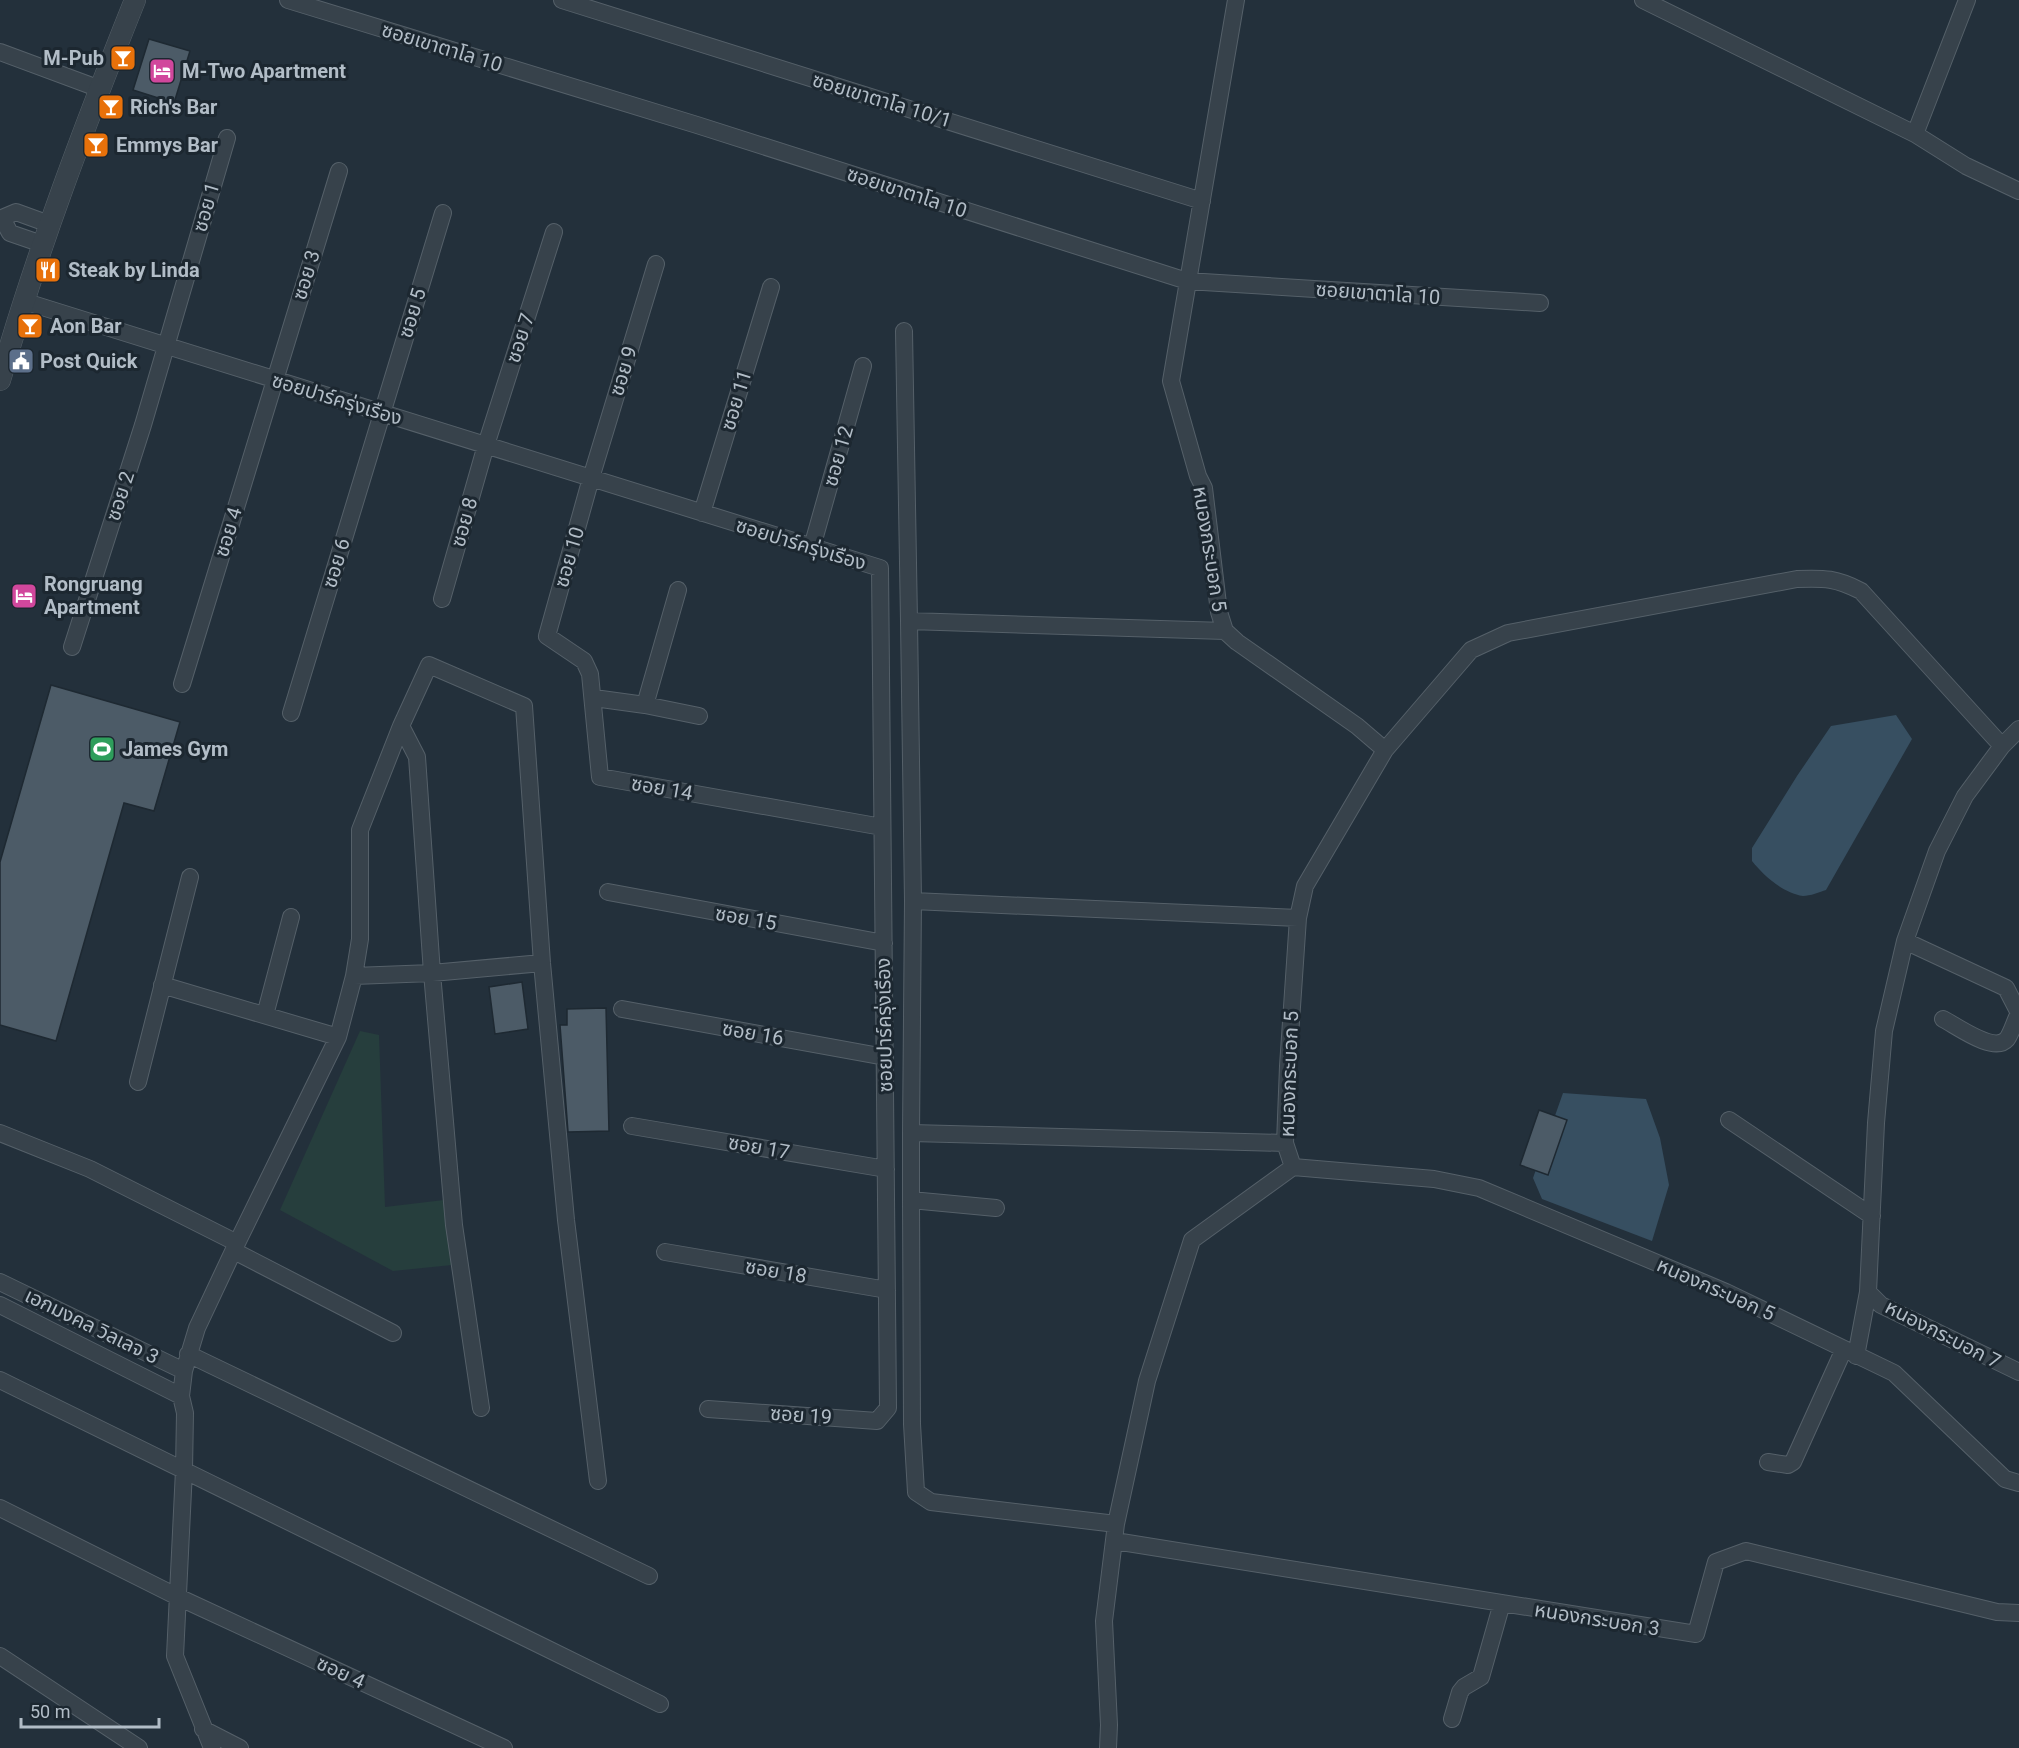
<svg xmlns="http://www.w3.org/2000/svg" width="2019" height="1748" viewBox="0 0 2019 1748" font-family="Roboto,'Noto Sans Thai',sans-serif">
<style>
.green{fill:#263e3d}
.water{fill:#374f61}
.building{fill:#4c5b67;stroke:#1e2932;stroke-width:1.5}
.lines{fill:none;stroke-linecap:round;stroke-linejoin:round}
.minor-casing{stroke:#556069;stroke-width:18}
.tertiary-casing{stroke:#556069;stroke-width:22}
.minor{stroke:#37424b;stroke-width:16}
.tertiary{stroke:#37424b;stroke-width:21}
.labels{text-anchor:middle;stroke-width:6;stroke-linejoin:round;paint-order:stroke}
.street-label{font-size:20px;fill:#b2bdc7;stroke:#1c2730}
.poi-label{font-size:20px;font-weight:bold;fill:#b2bdc7;stroke:#1c2730;text-anchor:start}
</style>
<rect width="100%" height="100%" fill="#23303b"/>
<path class="green" d="M 360,1031 L 379,1035 L 385,1207 L 444,1200 L 452,1265 L 393,1271 L 280,1210 Z"/>
<path class="water" d="M 1896,715 L 1912,739 L 1826,890 C 1820,892 1810,896 1803,896 C 1783,893 1764,876 1752,861 L 1752,848 L 1797,776 L 1831,726 Z
M 1563,1093 L 1646,1099 L 1660,1138 L 1669,1185 L 1652,1241 L 1542,1199 L 1533,1178 Z"/>
<path class="building" d="M 149,39 L 190,51 L 174,103 L 133,90 Z
M 51,685 L 180,722 L 154,811 L 124,803 L 56,1041 L 0,1025 L 0,862 Z
M 522,982 L 528,1029 L 495,1034 L 489,987 Z
M 606,1008 L 609,1131 L 568,1132 L 560,1025 L 567,1025 L 567,1009 Z
M 1539,1110 L 1567,1120 L 1548,1175 L 1520,1165 Z"/>
<g class="lines">
<defs>
<path id="minor" d="M 288,0 L 697,125 L 1187,281 L 1540,303
M 562,0 L 1202,201
M 1236,0 L 1171,381 L 1198,476 L 1204,488 L 1219,612 L 1225,631 L 1237,642 L 1357,726 L 1385,750 L 1305,886 L 1298,918 L 1288,1066 L 1285,1143 L 1293,1167
M 1643,0 L 1915,134
M 1967,0 L 1915,134 L 1966,166 L 2019,191
M 0,52 L 100,89
M 42,244 L 10,233 L 2,218 L 16,212 L 49,224
M 656,264 L 591,478 L 547,636 L 584,661 L 590,674 L 600,777 L 882,827
M 23,301 L 880,568 L 888,1408 L 877,1421 L 708,1409
M 904,331 L 909,621 L 1225,631
M 702,513 L 771,287
M 812,547 L 863,366
M 442,599 L 486,445 L 554,232
M 909,621 L 913,901 L 911,1133
M 72,647 L 143,425 L 227,138
M 182,684 L 339,171
M 594,698 L 645,705 L 699,716
M 645,705 L 678,590
M 291,713 L 443,213
M 401,726 L 417,757 L 432,973 L 454,1225 L 481,1408
M 1385,750 L 1471,650 L 1508,633 L 1797,579 C 1825,578 1836,578 1861,591 L 2002,746
M 608,892 L 884,943
M 913,901 L 1298,918
M 1905,941 L 2006,988 L 2019,1013 C 2015,1020 2012,1032 2007,1039 C 1994,1054 1957,1026 1943,1019
M 354,976 L 432,973 L 542,963
M 162,985 L 338,1037
M 622,1009 L 885,1057
M 265,1015 L 291,917
M 138,1082 L 190,877
M 1729,1120 L 1872,1216
M 632,1126 L 886,1169
M 0,1133 L 90,1169 L 237,1243
M 1293,1167 L 1434,1179 L 1479,1188 L 1726,1292 L 1894,1373 L 2005,1479 L 2019,1483
M 911,1200 L 911,1133 L 1285,1143
M 996,1208 L 911,1200 L 912,1424 L 916,1492 L 931,1502 L 1116,1524
M 234,1251 L 393,1333
M 665,1252 L 887,1290
M 0,1282 L 184,1371
M 1868,1292 L 1881,1305 L 2019,1372
M 0,1305 L 181,1396
M 188,1354 L 649,1576
M 1856,1356 L 1868,1292 L 1876,1123 L 1884,1031 L 1905,941 L 1937,851 L 1965,796 L 2002,746 L 2019,729
M 0,1380 L 660,1704
M 1768,1462 L 1788,1465 L 1793,1462 L 1844,1349
M 0,1508 L 178,1597 L 504,1748
M 1115,1541 L 1696,1634 L 1716,1562 L 1746,1551 L 1997,1612 L 2019,1613
M 0,1656 L 139,1748
M 1452,1719 L 1460,1692 L 1464,1687 L 1481,1677 L 1502,1603
M 203,1729 L 240,1748
M 212,1748 L 175,1656 L 184,1470 L 185,1413 L 181,1396 L 184,1371 L 197,1328 L 237,1243 L 338,1037 L 354,976 L 360,939 L 360,830 L 401,726 L 429,665 L 524,706 L 542,963 L 566,1220 L 598,1481
M 1108,1748 L 1109,1725 L 1104,1621 L 1116,1524 L 1147,1381 L 1192,1240 L 1293,1167"/>
<path id="tertiary" d="M 0,380 C 37,251 85,125 135,0"/>
</defs>
<use href="#minor" class="minor-casing"/>
<use href="#tertiary" class="tertiary-casing"/>
<use href="#minor" class="minor"/>
<use href="#tertiary" class="tertiary"/>
</g>
<defs>
<symbol id="bar-square" viewBox="-11 -11 22 22"><rect x="-9" y="-9" width="18" height="18" rx="4" fill="#e8710a" stroke="#1c2730"/><path d="M-6-5H6L.8 .8V4.5H3.5V6h-7V4.5H-.8V.8Z" fill="#fff"/></symbol>
<symbol id="hotel-square" viewBox="-11 -11 22 22"><rect x="-9" y="-9" width="18" height="18" rx="4" fill="#d1479c" stroke="#1c2730"/><path d="M-6-4.5h1.5V1H6V5H4.5V3h-9V5H-6ZM-4 0a1.8 1.8 0 1 1 3.6 0ZM.5 0V-2.5h3Q6-2.5 6 0Z" fill="#fff"/></symbol>
<symbol id="restaurant-square" viewBox="-11 -11 22 22"><rect x="-9" y="-9" width="18" height="18" rx="4" fill="#e8710a" stroke="#1c2730"/><path d="M-5-6h1v4h1v-4h1v4h1v-4h1v5L-1.5 .5V6h-2V.5L-5-1ZM5-6V6H3V1.5H1.5Q1.5-4 5-6Z" fill="#fff"/></symbol>
<symbol id="civic-square" viewBox="-11 -11 22 22"><rect x="-9" y="-9" width="18" height="18" rx="4" fill="#5c6f8a" stroke="#1c2730"/><path d="M-.6-6.5H3V-4.5H.6V-3L4-1V1h2V6H-6V1h2V-1L-.6-3ZM-1.2 2.5V6h2.4V2.5Z" fill="#fff"/></symbol>
<symbol id="stadium-square" viewBox="-11 -11 22 22"><rect x="-9" y="-9" width="18" height="18" rx="4" fill="#2e9e5b" stroke="#1c2730"/><path d="M0-5a6.5 5 0 1 0 0 10a6.5 5 0 1 0 0-10ZM-3.5-1.8h7v3.6h-7Z" fill="#fff"/></symbol>
</defs>
<g fill-rule="evenodd">
<use href="#bar-square" x="108" y="43" width="30" height="30"/>
<use href="#hotel-square" x="147" y="56" width="30" height="30"/>
<use href="#bar-square" x="96" y="92" width="30" height="30"/>
<use href="#bar-square" x="81" y="130" width="30" height="30"/>
<use href="#restaurant-square" x="33" y="255" width="30" height="30"/>
<use href="#bar-square" x="15" y="311" width="30" height="30"/>
<use href="#civic-square" x="6" y="346" width="30" height="30"/>
<use href="#hotel-square" x="9" y="581" width="30" height="30"/>
<use href="#stadium-square" x="87" y="734" width="30" height="30"/>
</g>
<g class="labels">
<g class="street-label">
<text transform="translate(442 47) rotate(17)" y="7">ซอยเขาตาโล 10</text>
<text transform="translate(882 100) rotate(17)" y="7">ซอยเขาตาโล 10/1</text>
<text transform="translate(907 192) rotate(18)" y="7">ซอยเขาตาโล 10</text>
<text transform="translate(206 207) rotate(-74)" y="7">ซอย 1</text>
<text transform="translate(306 275) rotate(-73)" y="7">ซอย 3</text>
<text transform="translate(1378 293) rotate(4)" y="7">ซอยเขาตาโล 10</text>
<text transform="translate(412 313) rotate(-73)" y="7">ซอย 5</text>
<text transform="translate(520 338) rotate(-72)" y="7">ซอย 7</text>
<text transform="translate(623 371) rotate(-73)" y="7">ซอย 9</text>
<text transform="translate(337 399) rotate(17)" y="7">ซอยปาร์ครุ่งเรือง</text>
<text transform="translate(736 400) rotate(-73)" y="7">ซอย 11</text>
<text transform="translate(838 456) rotate(-74)" y="7">ซอย 12</text>
<text transform="translate(120 496) rotate(-72)" y="7">ซอย 2</text>
<text transform="translate(464 522) rotate(-74)" y="7">ซอย 8</text>
<text transform="translate(228 532) rotate(-73)" y="7">ซอย 4</text>
<text transform="translate(801 544) rotate(17)" y="7">ซอยปาร์ครุ่งเรือง</text>
<text transform="translate(1210 549) rotate(81)" y="7">หนองกระบอก 5</text>
<text transform="translate(569 557) rotate(-74)" y="7">ซอย 10</text>
<text transform="translate(336 563) rotate(-73)" y="7">ซอย 6</text>
<text transform="translate(662 788) rotate(10)" y="7">ซอย 14</text>
<text transform="translate(746 918) rotate(10)" y="7">ซอย 15</text>
<text transform="translate(884 1025) rotate(-91)" y="7">ซอยปาร์ครุ่งเรือง</text>
<text transform="translate(753 1033) rotate(10)" y="7">ซอย 16</text>
<text transform="translate(1289 1074) rotate(-88)" y="7">หนองกระบอก 5</text>
<text transform="translate(759 1147) rotate(10)" y="7">ซอย 17</text>
<text transform="translate(776 1271) rotate(10)" y="7">ซอย 18</text>
<text transform="translate(1716 1289) rotate(24)" y="7">หนองกระบอก 5</text>
<text transform="translate(92 1326) rotate(26)" y="7">เอกมงคล วิลเลจ 3</text>
<text transform="translate(1943 1334) rotate(27)" y="7">หนองกระบอก 7</text>
<text transform="translate(801 1415) rotate(4)" y="7">ซอย 19</text>
<text transform="translate(1597 1619) rotate(9)" y="7">หนองกระบอก 3</text>
<text transform="translate(341 1672) rotate(25)" y="7">ซอย 4</text>
</g>
<g class="poi-label">
<text x="104" y="65" text-anchor="end">M-Pub</text>
<text x="182" y="78">M-Two Apartment</text>
<text x="130" y="114">Rich's Bar</text>
<text x="116" y="152">Emmys Bar</text>
<text x="68" y="277">Steak by Linda</text>
<text x="50" y="333">Aon Bar</text>
<text x="40" y="368">Post Quick</text>
<text x="44" y="591">Rongruang<tspan x="44" dy="23">Apartment</tspan></text>
<text x="122" y="756">James Gym</text>
</g>
</g>
<path d="M21 1718v9h138v-9" fill="none" stroke="#b2bdc7" stroke-width="3"/>
<text x="30" y="1718" font-size="18" fill="#b2bdc7" stroke="#1c2730" stroke-width="4.5" paint-order="stroke">50 m</text>
</svg>
